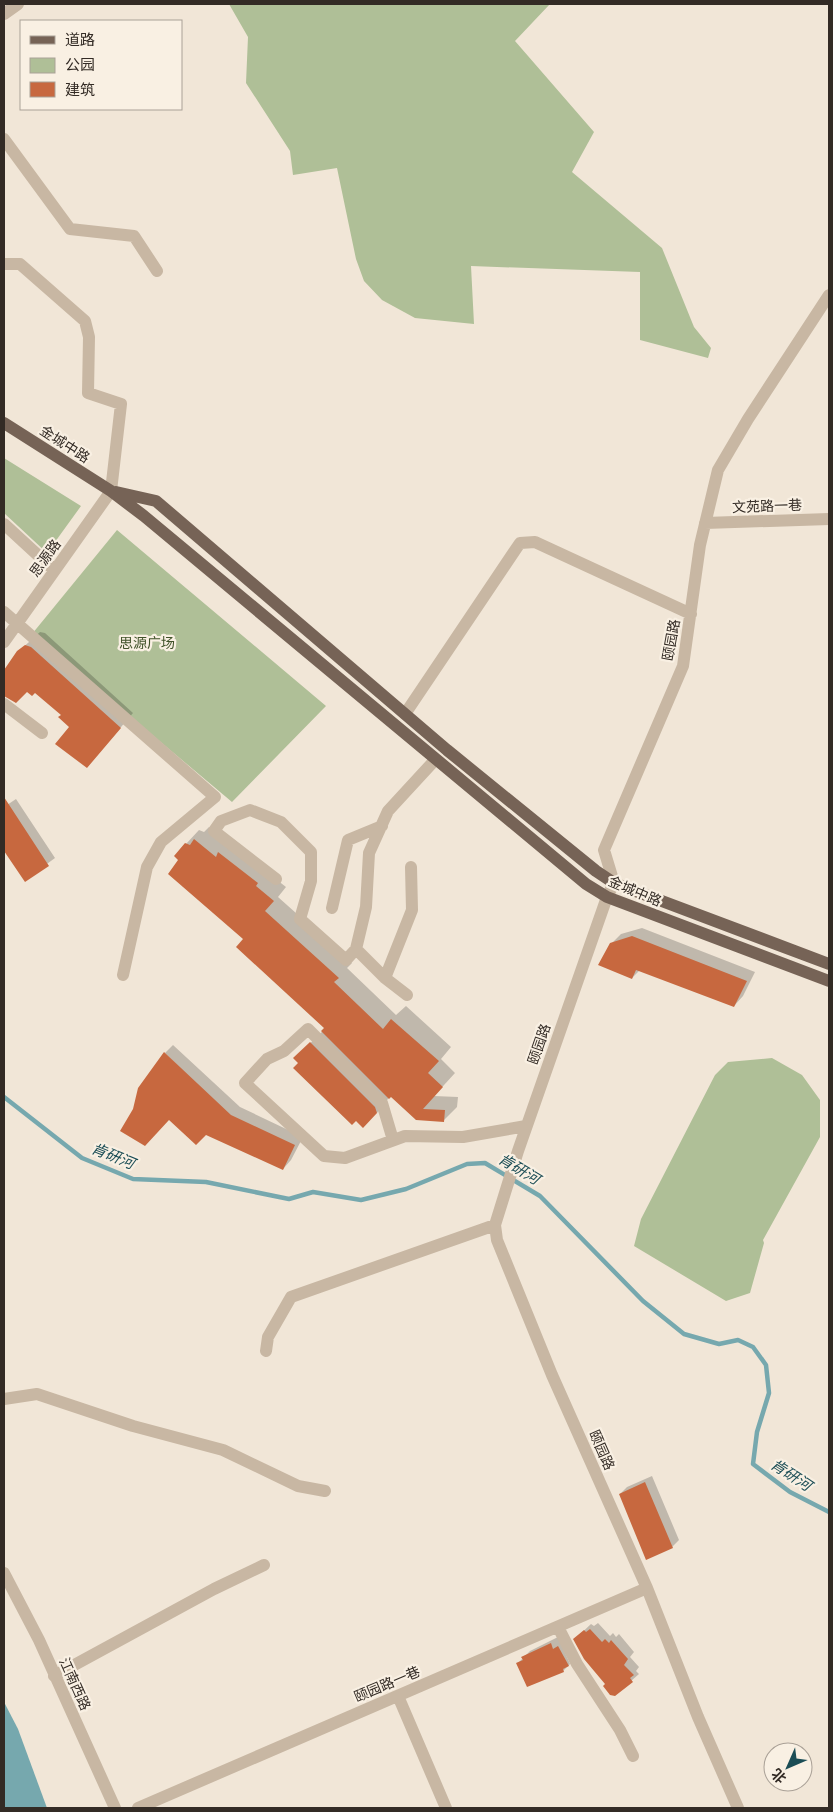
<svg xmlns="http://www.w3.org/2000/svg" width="833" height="1812" viewBox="0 0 833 1812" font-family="Ubuntu,'Noto Sans SC',sans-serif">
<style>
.green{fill:#afbf97}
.water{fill:#76a8ae}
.shadow{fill:#0003}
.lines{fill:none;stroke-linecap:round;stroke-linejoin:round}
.stream{stroke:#76a8ae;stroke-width:4.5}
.building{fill:#c7683f}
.minor{stroke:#c8b7a3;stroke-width:12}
.major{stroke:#766356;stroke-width:12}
.labels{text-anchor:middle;stroke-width:4.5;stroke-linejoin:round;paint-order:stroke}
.street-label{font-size:14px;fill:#332b25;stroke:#f9f0e3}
.park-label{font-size:14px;fill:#405229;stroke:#f9f0e3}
.water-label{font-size:15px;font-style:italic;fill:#1b4d55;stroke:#f9f0e3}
</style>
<rect width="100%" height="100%" fill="#f1e6d7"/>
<path class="green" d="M 229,4 L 550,4 L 515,41 L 594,132 L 572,172 L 662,248 L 694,327 L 711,348 L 708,358 L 640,340 L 640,272 L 471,266 L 474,324 L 415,318 L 382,300 L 364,281 L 356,259 L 337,168 L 293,175 L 290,151 L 246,83 L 248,37 Z
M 4,458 L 81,506 L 47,553 L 4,513 Z
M 117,530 L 326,706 L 232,802 L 32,634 Z
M 772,1058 L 802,1075 L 820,1100 L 820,1137 L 763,1240 L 764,1243 L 750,1293 L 726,1301 L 634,1246 L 641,1219 L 715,1075 L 728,1062 Z"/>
<path class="water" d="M 4,1702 L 18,1729 L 47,1808 L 4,1808 Z"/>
<path class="shadow" d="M 40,632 L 45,633 L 133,713 L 87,767 L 71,726 L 62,715 L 35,691 L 4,695 L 4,672 L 18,652 Z
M 16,799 L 55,858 L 25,880 L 4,849 L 4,807 Z
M 209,827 L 286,887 L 278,897 L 352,963 L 347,968 L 396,1015 L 406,1006 L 451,1047 L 441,1059 L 455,1073 L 434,1096 L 458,1097 L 457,1107 L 443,1121 L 391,1095 L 377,1113 L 295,1058 L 326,1028 L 245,939 L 180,860 L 186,844 L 199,830 L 204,832 Z
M 642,928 L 755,972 L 743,996 L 734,1006 L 640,970 L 632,978 L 611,944 L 621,934 Z
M 173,1045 L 240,1107 L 303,1137 L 291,1160 L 283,1169 L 165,1053 Z
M 652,1476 L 679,1540 L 672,1547 L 620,1494 L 627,1487 Z
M 598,1623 L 610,1636 L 613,1633 L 616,1637 L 619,1634 L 634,1652 L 630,1657 L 639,1667 L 636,1671 L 639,1674 L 615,1695 L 575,1639 L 591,1624 L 594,1626 Z
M 558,1637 L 570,1664 L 563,1671 L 518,1663 L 530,1651 Z"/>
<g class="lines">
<path class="stream" d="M 4,1097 L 82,1158 L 133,1179 L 206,1182 L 289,1199 L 313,1192 L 361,1200 L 406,1189 L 467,1164 L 485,1163 L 540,1196 L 643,1301 L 684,1334 L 719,1344 L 738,1340 L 753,1347 L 766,1365 L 769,1393 L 757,1432 L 753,1464 L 790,1492 L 829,1512"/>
</g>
<path class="building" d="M 25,645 L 31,647 L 121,728 L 87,768 L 55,744 L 69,727 L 58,717 L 61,715 L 35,693 L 32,696 L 27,692 L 16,703 L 4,696 L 4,670 L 17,651 Z
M 4,797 L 49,866 L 25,882 L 4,851 Z
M 194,839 L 216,857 L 218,852 L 258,883 L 256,886 L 274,901 L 265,911 L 339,978 L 334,982 L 383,1029 L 391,1019 L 439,1061 L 428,1073 L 443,1087 L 423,1109 L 445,1110 L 444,1122 L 416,1120 L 391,1097 L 389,1099 L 321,1031 L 324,1028 L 236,947 L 243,939 L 168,874 L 178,860 L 174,856 L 185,843 L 190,845 Z
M 632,936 L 747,981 L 734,1007 L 636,970 L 632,979 L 598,965 L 610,943 Z
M 310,1042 L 375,1107 L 377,1113 L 363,1128 L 356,1121 L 352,1125 L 293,1068 L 298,1063 L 293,1058 Z
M 164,1052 L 231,1115 L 295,1145 L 283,1170 L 206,1135 L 196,1145 L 169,1120 L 145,1146 L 120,1131 L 133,1109 L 138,1088 Z
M 645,1482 L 673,1548 L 646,1560 L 619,1494 Z
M 590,1629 L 602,1642 L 605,1639 L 609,1643 L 611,1640 L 628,1659 L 624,1665 L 634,1675 L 630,1678 L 633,1682 L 615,1696 L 610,1695 L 603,1686 L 605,1684 L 584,1659 L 573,1639 L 584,1630 L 586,1632 Z
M 551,1643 L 553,1649 L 558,1646 L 569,1666 L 563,1669 L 564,1672 L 527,1687 L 516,1663 L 523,1660 L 521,1657 Z"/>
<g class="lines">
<path class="minor" d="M 4,14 L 18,4
M 4,139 L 70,229 L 134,236 L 157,271
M 4,264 L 20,264 L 85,321 L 89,337 L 88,393 L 121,404 L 111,491 L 4,642
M 705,523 L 829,519
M 4,524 L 54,570
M 4,612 L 215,797 L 161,842 L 147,867 L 123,975
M 4,704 L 42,733
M 405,714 L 520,543 L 535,542 L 691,614
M 276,879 L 214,831 L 221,821 L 250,810 L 281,822 L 311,852 L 311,881 L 300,919 L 346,960 L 356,949 L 385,978 L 407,995
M 332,908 L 348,840 L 382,826
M 356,949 L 366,907 L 369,853 L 388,811 L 435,760
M 385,978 L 412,910 L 411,867
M 393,1140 L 382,1103 L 308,1029 L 284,1051 L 267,1059 L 245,1083 L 324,1156 L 345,1158 L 405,1136 L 463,1137 L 526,1126
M 266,1351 L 268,1337 L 291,1297 L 495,1225
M 4,1399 L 37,1394 L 133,1426 L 223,1450 L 298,1486 L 325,1491
M 4,1573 L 39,1640 L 115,1808
M 558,1627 L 577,1664 L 620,1730 L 633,1756
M 54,1676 L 214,1589 L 264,1565
M 398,1696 L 446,1808
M 138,1808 L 647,1588
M 738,1808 L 698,1717 L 647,1588 L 552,1375 L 497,1240 L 495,1225 L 518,1151 L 607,897 L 614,883 L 604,850 L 683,666 L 700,545 L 718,470 L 748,419 L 829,295"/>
<path class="major" d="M 4,423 L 111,491 L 144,516 L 586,884 L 607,897 L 829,981
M 116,492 L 156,501 L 447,750 L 596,871 L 614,883 L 829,964"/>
</g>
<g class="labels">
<g class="street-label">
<text transform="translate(65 444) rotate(33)" y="5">金城中路</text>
<text transform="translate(767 506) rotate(-2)" y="5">文苑路一巷</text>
<text transform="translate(45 558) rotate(-54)" y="5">思源路</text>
<text transform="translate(671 640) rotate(-80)" y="5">颐园路</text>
<text transform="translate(635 891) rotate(23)" y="5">金城中路</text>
<text transform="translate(539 1044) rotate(-71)" y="5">颐园路</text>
<text transform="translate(602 1450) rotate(66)" y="5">颐园路</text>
<text transform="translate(75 1684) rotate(66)" y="5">江南西路</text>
<text transform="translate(387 1684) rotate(-23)" y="5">颐园路一巷</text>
</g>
<g class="park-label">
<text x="147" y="648">思源广场</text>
</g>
<g class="water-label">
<text transform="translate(113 1156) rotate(22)" y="5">肯研河</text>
<text transform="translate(519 1169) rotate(31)" y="5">肯研河</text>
<text transform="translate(791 1475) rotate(33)" y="5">肯研河</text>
</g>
</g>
<rect width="833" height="1812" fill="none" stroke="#332b25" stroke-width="10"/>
<rect x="20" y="20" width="162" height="90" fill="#f9f0e3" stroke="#aaa197"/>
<rect x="30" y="36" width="25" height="8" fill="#766356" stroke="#aaa197"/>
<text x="65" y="45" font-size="15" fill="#332b25">道路</text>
<rect x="30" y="58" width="25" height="15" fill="#afbf97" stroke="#aaa197"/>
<text x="65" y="70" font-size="15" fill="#332b25">公园</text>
<rect x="30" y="82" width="25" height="15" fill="#c7683f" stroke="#aaa197"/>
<text x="65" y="95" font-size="15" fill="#332b25">建筑</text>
<g transform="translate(788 1767) rotate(225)"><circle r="24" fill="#f9f0e3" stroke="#aaa197"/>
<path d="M0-4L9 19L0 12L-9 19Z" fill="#1b4d55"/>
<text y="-8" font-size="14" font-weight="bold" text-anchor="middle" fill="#332b25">北</text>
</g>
</svg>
